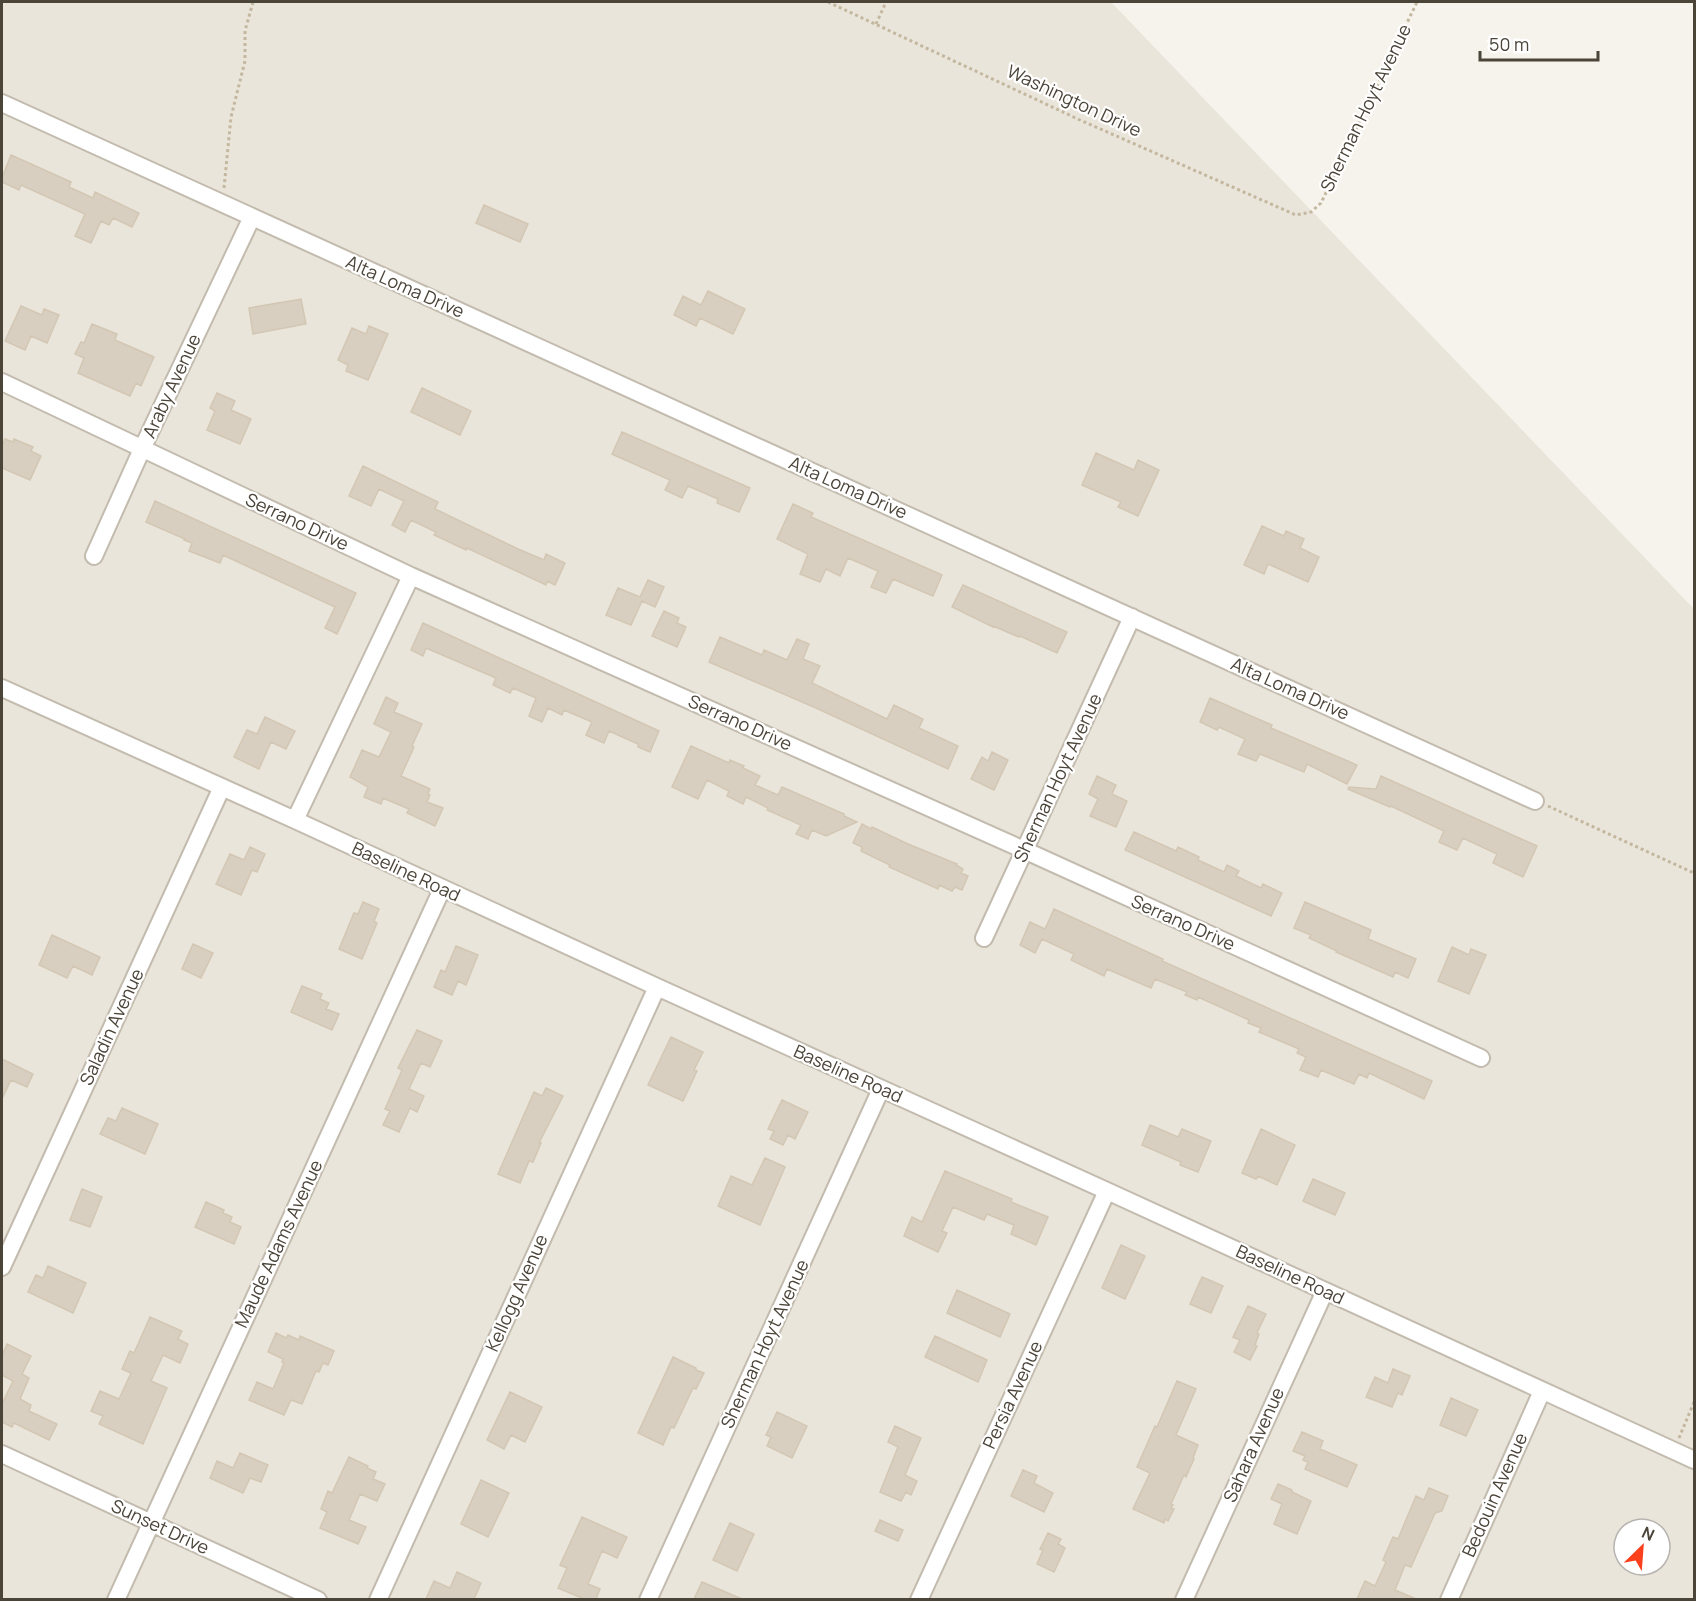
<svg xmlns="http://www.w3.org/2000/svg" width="1696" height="1601" viewBox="0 0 1696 1601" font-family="Manrope,sans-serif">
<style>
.residential{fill:#eae5da;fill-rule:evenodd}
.building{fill:#d8cfc1;stroke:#d3c7b4;stroke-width:1.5}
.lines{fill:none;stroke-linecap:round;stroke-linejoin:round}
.street-casing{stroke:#c2bbae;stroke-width:20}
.path{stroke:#c4b79f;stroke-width:3;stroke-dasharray:3 3;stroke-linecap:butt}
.street{stroke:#fff;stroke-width:16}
.labels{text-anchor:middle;stroke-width:4.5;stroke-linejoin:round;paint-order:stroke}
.street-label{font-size:18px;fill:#4b4439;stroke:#fff}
</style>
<rect width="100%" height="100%" fill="#f6f3ec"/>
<path class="residential" d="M 2,2 L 1111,2 L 1694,609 L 1694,1599 L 2,1600 ZM 1624,1529 L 1660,1529 L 1660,1565 L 1624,1565 Z"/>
<path class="building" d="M 11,155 L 71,182 L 69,187 L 93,198 L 95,192 L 139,213 L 132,227 L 113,218 L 109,225 L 101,221 L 91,243 L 75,236 L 85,214 L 21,185 L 19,190 L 2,182 L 2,178 Z
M 484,205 L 528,224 L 520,242 L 476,223 Z
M 708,291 L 745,309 L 733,334 L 700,318 L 696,326 L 674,315 L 683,296 L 701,305 Z
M 301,299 L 306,324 L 253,334 L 249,308 Z
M 21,306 L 42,315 L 44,309 L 59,315 L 47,343 L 31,336 L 25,350 L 5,341 Z
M 92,324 L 117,334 L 115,340 L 154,357 L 141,386 L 136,383 L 130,396 L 78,373 L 84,358 L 75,354 L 81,342 L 84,343 Z
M 369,326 L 388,334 L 368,380 L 346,371 L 348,365 L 338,360 L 352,328 L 366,334 Z
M 422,388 L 471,411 L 460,435 L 411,412 Z
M 217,393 L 235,401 L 231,410 L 251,419 L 240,444 L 207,430 L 215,411 L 210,408 Z
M 622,432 L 750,488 L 739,512 L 717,503 L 718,499 L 688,486 L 682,498 L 665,490 L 670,480 L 612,454 Z
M 5,439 L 13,442 L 14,439 L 33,447 L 31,451 L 41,456 L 30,480 L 2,468 L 2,446 Z
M 1096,453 L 1134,470 L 1138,460 L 1159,470 L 1138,516 L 1118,507 L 1121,502 L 1082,485 Z
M 363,466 L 438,502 L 435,509 L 518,549 L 544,560 L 546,554 L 565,563 L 555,585 L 547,581 L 546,585 L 467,548 L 466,550 L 434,535 L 436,532 L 411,520 L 405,532 L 392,525 L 404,501 L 379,489 L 371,506 L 349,496 Z
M 155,501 L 356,593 L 337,634 L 325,628 L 335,607 L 223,555 L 220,563 L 189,551 L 192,543 L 184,540 L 185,539 L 146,522 Z
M 793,504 L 813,513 L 811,517 L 942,575 L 933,596 L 893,579 L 886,593 L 871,587 L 878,571 L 848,558 L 840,576 L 826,569 L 820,582 L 800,574 L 808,554 L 777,539 Z
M 1262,526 L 1284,536 L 1286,531 L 1304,539 L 1300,548 L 1319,557 L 1308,582 L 1268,564 L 1264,574 L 1244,565 Z
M 648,580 L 664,587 L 655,607 L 642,601 L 631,625 L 606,615 L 618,588 L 640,597 Z
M 963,585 L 1067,632 L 1057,653 L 1020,636 L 1019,637 L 993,626 L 993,627 L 952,607 Z
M 664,611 L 679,618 L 677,623 L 686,627 L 677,647 L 652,636 Z
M 423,623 L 659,731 L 650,752 L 638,747 L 638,744 L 609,731 L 604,743 L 586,735 L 592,722 L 564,710 L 562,715 L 548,708 L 542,722 L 529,716 L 536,698 L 513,688 L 510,693 L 493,685 L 496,678 L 426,648 L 423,656 L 411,650 Z
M 720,637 L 762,655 L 764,650 L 787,660 L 797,639 L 809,644 L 803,659 L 820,666 L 812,683 L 887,719 L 894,705 L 923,719 L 919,728 L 958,746 L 948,769 L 816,708 L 709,662 Z
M 386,697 L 398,703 L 394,712 L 422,724 L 412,746 L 414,747 L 401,776 L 430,789 L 428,794 L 430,795 L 427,802 L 443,808 L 435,826 L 407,813 L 409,809 L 383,798 L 381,804 L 364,797 L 368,787 L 350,777 L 362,750 L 379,757 L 391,732 L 374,724 Z
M 1210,698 L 1272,725 L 1271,728 L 1357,765 L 1347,784 L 1307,764 L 1304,772 L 1260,754 L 1256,761 L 1238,754 L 1245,739 L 1219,727 L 1217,730 L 1200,722 Z
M 265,717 L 295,731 L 286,749 L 271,742 L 259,769 L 234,757 L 247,730 L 257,734 Z
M 691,746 L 729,763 L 730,760 L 744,766 L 743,768 L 760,776 L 755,785 L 778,795 L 782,787 L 844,814 L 844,816 L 857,822 L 826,836 L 812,830 L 808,839 L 796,834 L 801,825 L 767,810 L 768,808 L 746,797 L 743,804 L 727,796 L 729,791 L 707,780 L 698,799 L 672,787 Z
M 992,752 L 1008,760 L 994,790 L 971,779 L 982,757 L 988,761 Z
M 1097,776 L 1116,785 L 1112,794 L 1127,801 L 1116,827 L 1090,816 L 1098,799 L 1089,794 Z
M 1381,776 L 1537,846 L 1523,877 L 1493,863 L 1497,854 L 1463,838 L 1457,850 L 1439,842 L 1444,831 L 1391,806 L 1390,807 L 1348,789 L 1349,787 L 1376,789 Z
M 862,824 L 871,829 L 872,827 L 908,844 L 957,864 L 956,865 L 963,869 L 961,873 L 968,876 L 962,890 L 955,887 L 952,891 L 939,885 L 938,889 L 889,867 L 890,865 L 861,851 L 862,847 L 853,843 Z
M 1134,832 L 1176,851 L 1178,847 L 1199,857 L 1198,860 L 1224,872 L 1227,865 L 1239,871 L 1236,876 L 1261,888 L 1263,884 L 1282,893 L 1271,916 L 1125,850 Z
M 250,847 L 265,854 L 257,872 L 252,870 L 241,895 L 216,884 L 230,854 L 244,860 Z
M 363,902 L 379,909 L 374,921 L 377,923 L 362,959 L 339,949 L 354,913 L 358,914 Z
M 1305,902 L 1371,930 L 1368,939 L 1416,959 L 1408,978 L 1395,972 L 1393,977 L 1336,952 L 1337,951 L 1309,938 L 1311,935 L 1294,928 Z
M 1054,909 L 1163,959 L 1162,961 L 1432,1081 L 1424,1099 L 1369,1073 L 1367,1078 L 1359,1074 L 1354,1084 L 1321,1070 L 1318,1077 L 1300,1070 L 1306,1057 L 1297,1053 L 1299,1049 L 1259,1032 L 1261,1028 L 1248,1023 L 1249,1020 L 1198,997 L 1197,1000 L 1185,995 L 1187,992 L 1155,979 L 1151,988 L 1107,969 L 1104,976 L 1071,960 L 1074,954 L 1042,939 L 1035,953 L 1020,945 L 1030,922 L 1045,929 Z
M 52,935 L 100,957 L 92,975 L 73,966 L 67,978 L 39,965 Z
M 193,944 L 213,953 L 201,978 L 182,969 Z
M 456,946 L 478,955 L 466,985 L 458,981 L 452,995 L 434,987 L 441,970 L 445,972 Z
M 1452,947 L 1469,955 L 1471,949 L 1486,955 L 1469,994 L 1438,981 Z
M 302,986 L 322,994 L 320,999 L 329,1003 L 326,1009 L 339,1014 L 332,1030 L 291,1012 Z
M 417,1030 L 442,1041 L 430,1067 L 421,1063 L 409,1089 L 424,1096 L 417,1112 L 410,1108 L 399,1132 L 383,1125 L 390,1111 L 385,1109 L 402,1070 L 398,1068 Z
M 671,1037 L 703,1052 L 694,1070 L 697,1071 L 683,1101 L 648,1085 Z
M 2,1059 L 33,1074 L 27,1087 L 11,1080 L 2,1099 Z
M 546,1088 L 563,1096 L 539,1143 L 541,1143 L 533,1162 L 529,1161 L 520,1183 L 498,1174 L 534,1092 L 542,1096 Z
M 782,1100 L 808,1112 L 795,1139 L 788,1135 L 783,1145 L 770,1139 L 774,1131 L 768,1129 Z
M 122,1108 L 158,1124 L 145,1154 L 100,1134 L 108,1118 L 116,1121 Z
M 1150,1125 L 1178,1137 L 1182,1129 L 1211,1141 L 1198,1172 L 1180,1165 L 1181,1162 L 1142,1145 Z
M 1261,1129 L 1295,1145 L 1277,1185 L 1258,1176 L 1256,1179 L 1242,1173 Z
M 765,1158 L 785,1167 L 760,1225 L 718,1206 L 731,1176 L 752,1185 Z
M 945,1171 L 1012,1199 L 1011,1202 L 1048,1217 L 1036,1245 L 1011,1234 L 1014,1225 L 987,1214 L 984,1220 L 953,1207 L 942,1231 L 947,1233 L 938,1252 L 904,1236 L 912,1217 L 922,1222 Z
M 1313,1179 L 1345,1193 L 1335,1215 L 1303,1201 Z
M 82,1189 L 102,1197 L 90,1227 L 70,1220 Z
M 206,1202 L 224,1210 L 223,1213 L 232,1217 L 230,1222 L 241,1227 L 234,1244 L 195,1227 Z
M 1121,1245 L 1145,1256 L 1125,1299 L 1102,1288 Z
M 48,1266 L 86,1283 L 73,1313 L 28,1292 L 36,1275 L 43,1278 Z
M 1202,1277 L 1223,1286 L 1211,1313 L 1190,1304 Z
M 957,1290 L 1010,1314 L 1000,1337 L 947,1313 Z
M 1248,1306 L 1266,1314 L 1257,1333 L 1259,1334 L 1255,1345 L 1257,1346 L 1250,1360 L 1234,1352 L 1240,1340 L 1233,1337 Z
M 150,1317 L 182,1331 L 178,1339 L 188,1344 L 180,1363 L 163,1355 L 151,1381 L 167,1388 L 143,1444 L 99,1424 L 103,1416 L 91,1411 L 100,1391 L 119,1399 L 131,1373 L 122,1369 L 130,1351 L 134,1353 Z
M 276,1333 L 286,1338 L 288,1335 L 299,1340 L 300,1336 L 334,1351 L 328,1365 L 323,1363 L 319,1372 L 316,1371 L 302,1404 L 291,1400 L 284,1415 L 249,1400 L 257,1382 L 273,1389 L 284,1363 L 282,1362 L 283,1359 L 268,1352 Z
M 935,1336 L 987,1360 L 978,1382 L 925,1357 Z
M 7,1344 L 31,1356 L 22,1374 L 29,1378 L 20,1399 L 31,1405 L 29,1411 L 57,1424 L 49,1440 L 14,1423 L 12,1427 L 2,1422 L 2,1404 L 13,1381 L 2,1375 L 2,1356 Z
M 673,1357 L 696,1368 L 696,1370 L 704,1373 L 696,1389 L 693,1388 L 674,1428 L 671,1427 L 663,1445 L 638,1433 Z
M 1393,1369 L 1410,1376 L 1402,1395 L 1398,1393 L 1392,1407 L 1366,1397 L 1375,1377 L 1388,1383 Z
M 1177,1381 L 1196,1389 L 1176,1435 L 1198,1445 L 1193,1458 L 1194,1459 L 1186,1477 L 1184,1475 L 1171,1504 L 1173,1505 L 1171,1508 L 1174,1509 L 1168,1521 L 1165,1519 L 1164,1523 L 1133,1509 L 1150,1473 L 1137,1467 L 1155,1426 L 1157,1427 Z
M 510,1392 L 542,1407 L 525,1442 L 511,1435 L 504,1449 L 487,1440 Z
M 1451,1398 L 1478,1410 L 1466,1436 L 1440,1425 Z
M 777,1412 L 807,1426 L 792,1458 L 767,1446 L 771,1437 L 766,1435 Z
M 895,1426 L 921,1438 L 905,1475 L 917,1481 L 911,1495 L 906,1492 L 901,1501 L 880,1492 L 898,1447 L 888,1442 Z
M 1302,1432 L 1323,1441 L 1320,1449 L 1357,1465 L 1347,1487 L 1305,1469 L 1308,1462 L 1303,1460 L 1305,1456 L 1293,1451 Z
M 240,1453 L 268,1465 L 261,1482 L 250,1478 L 243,1493 L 210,1478 L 217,1461 L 233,1468 Z
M 349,1457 L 368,1466 L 367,1468 L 376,1472 L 373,1479 L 385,1484 L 377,1501 L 360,1494 L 349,1520 L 366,1527 L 358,1544 L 320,1528 L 327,1512 L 321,1509 L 328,1491 L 332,1493 Z
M 1023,1470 L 1037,1476 L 1034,1483 L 1053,1493 L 1044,1512 L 1011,1496 Z
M 481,1480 L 509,1493 L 488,1537 L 461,1524 Z
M 1278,1484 L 1292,1490 L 1292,1492 L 1311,1501 L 1297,1534 L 1274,1524 L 1282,1504 L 1271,1499 Z
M 1429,1488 L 1448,1496 L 1442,1511 L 1435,1513 L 1411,1567 L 1405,1565 L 1395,1590 L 1416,1599 L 1357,1599 L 1365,1581 L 1375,1586 L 1386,1562 L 1383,1560 L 1393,1537 L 1398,1539 L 1416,1496 L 1424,1500 Z
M 582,1517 L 627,1537 L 617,1558 L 602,1551 L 588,1584 L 600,1589 L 596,1599 L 584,1599 L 558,1588 L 567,1568 L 560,1565 Z
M 880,1520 L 903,1530 L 898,1541 L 875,1531 Z
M 730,1523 L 754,1534 L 737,1571 L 713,1560 Z
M 1048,1533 L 1061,1539 L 1058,1544 L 1065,1548 L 1054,1572 L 1037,1564 L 1043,1550 L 1040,1549 Z
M 457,1572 L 481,1583 L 474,1599 L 426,1599 L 434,1581 L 450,1588 Z
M 702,1582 L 742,1599 L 694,1599 Z"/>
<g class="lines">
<defs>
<path id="street" d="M 2,103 L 1535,801
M 2,382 L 411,576 L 1024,850 L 1481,1058
M 94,556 L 142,449 L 252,217
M 2,688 L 295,820 L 657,987 L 1107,1191 L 1694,1460
M 295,820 L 411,576
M 984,938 L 1132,617
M 2,1267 L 222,787
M 2,1454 L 318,1600
M 116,1600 L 442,889
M 378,1600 L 657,987
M 648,1600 L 881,1089
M 919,1600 L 1107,1191
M 1184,1600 L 1325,1291
M 1449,1600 L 1542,1391"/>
</defs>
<use href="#street" class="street-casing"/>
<path class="path" d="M 828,2 L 1080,120 L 1296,215 L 1311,212 L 1321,203 L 1417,2
M 876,24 L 886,2
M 224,188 L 231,117 L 245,61 L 245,31 L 253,2
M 1548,806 L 1694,873
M 1679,1438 L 1694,1402"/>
<use href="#street" class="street"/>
</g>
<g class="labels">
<g class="street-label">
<text transform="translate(1074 101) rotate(25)" y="6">Washington Drive</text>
<text transform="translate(1366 108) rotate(-64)" y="6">Sherman Hoyt Avenue</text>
<text transform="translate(405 287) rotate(24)" y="6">Alta Loma Drive</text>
<text transform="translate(172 386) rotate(-65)" y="6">Araby Avenue</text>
<text transform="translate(848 488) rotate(24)" y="6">Alta Loma Drive</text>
<text transform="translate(297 522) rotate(25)" y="6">Serrano Drive</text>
<text transform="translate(1290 689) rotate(24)" y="6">Alta Loma Drive</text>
<text transform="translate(740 723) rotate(24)" y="6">Serrano Drive</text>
<text transform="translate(1058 778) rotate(-65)" y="6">Sherman Hoyt Avenue</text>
<text transform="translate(406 872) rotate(25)" y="6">Baseline Road</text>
<text transform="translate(1183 923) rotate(24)" y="6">Serrano Drive</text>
<text transform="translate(112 1027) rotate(-65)" y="6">Saladin Avenue</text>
<text transform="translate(848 1074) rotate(24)" y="6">Baseline Road</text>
<text transform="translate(279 1244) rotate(-65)" y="6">Maude Adams Avenue</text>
<text transform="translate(1290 1275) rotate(25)" y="6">Baseline Road</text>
<text transform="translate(517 1293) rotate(-66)" y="6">Kellogg Avenue</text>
<text transform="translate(765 1344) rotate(-65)" y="6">Sherman Hoyt Avenue</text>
<text transform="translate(1013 1395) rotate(-65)" y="6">Persia Avenue</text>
<text transform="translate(1254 1445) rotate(-66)" y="6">Sahara Avenue</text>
<text transform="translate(1495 1495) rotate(-66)" y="6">Bedouin Avenue</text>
<text transform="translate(160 1527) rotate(25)" y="6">Sunset Drive</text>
</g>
</g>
<rect width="1696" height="1601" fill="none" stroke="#4b4439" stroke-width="6"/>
<g transform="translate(1642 1547) rotate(25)"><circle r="28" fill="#ffffff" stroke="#b7b4b0" stroke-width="1.5"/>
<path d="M0-4.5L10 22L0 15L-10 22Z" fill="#fc3f1d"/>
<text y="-9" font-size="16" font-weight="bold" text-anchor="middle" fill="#4b4439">N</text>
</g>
<path d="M1480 51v9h118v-9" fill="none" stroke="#4b4439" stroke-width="3"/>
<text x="1489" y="51" font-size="18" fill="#4b4439" stroke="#ffffff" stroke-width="4.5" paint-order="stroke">50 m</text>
</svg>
